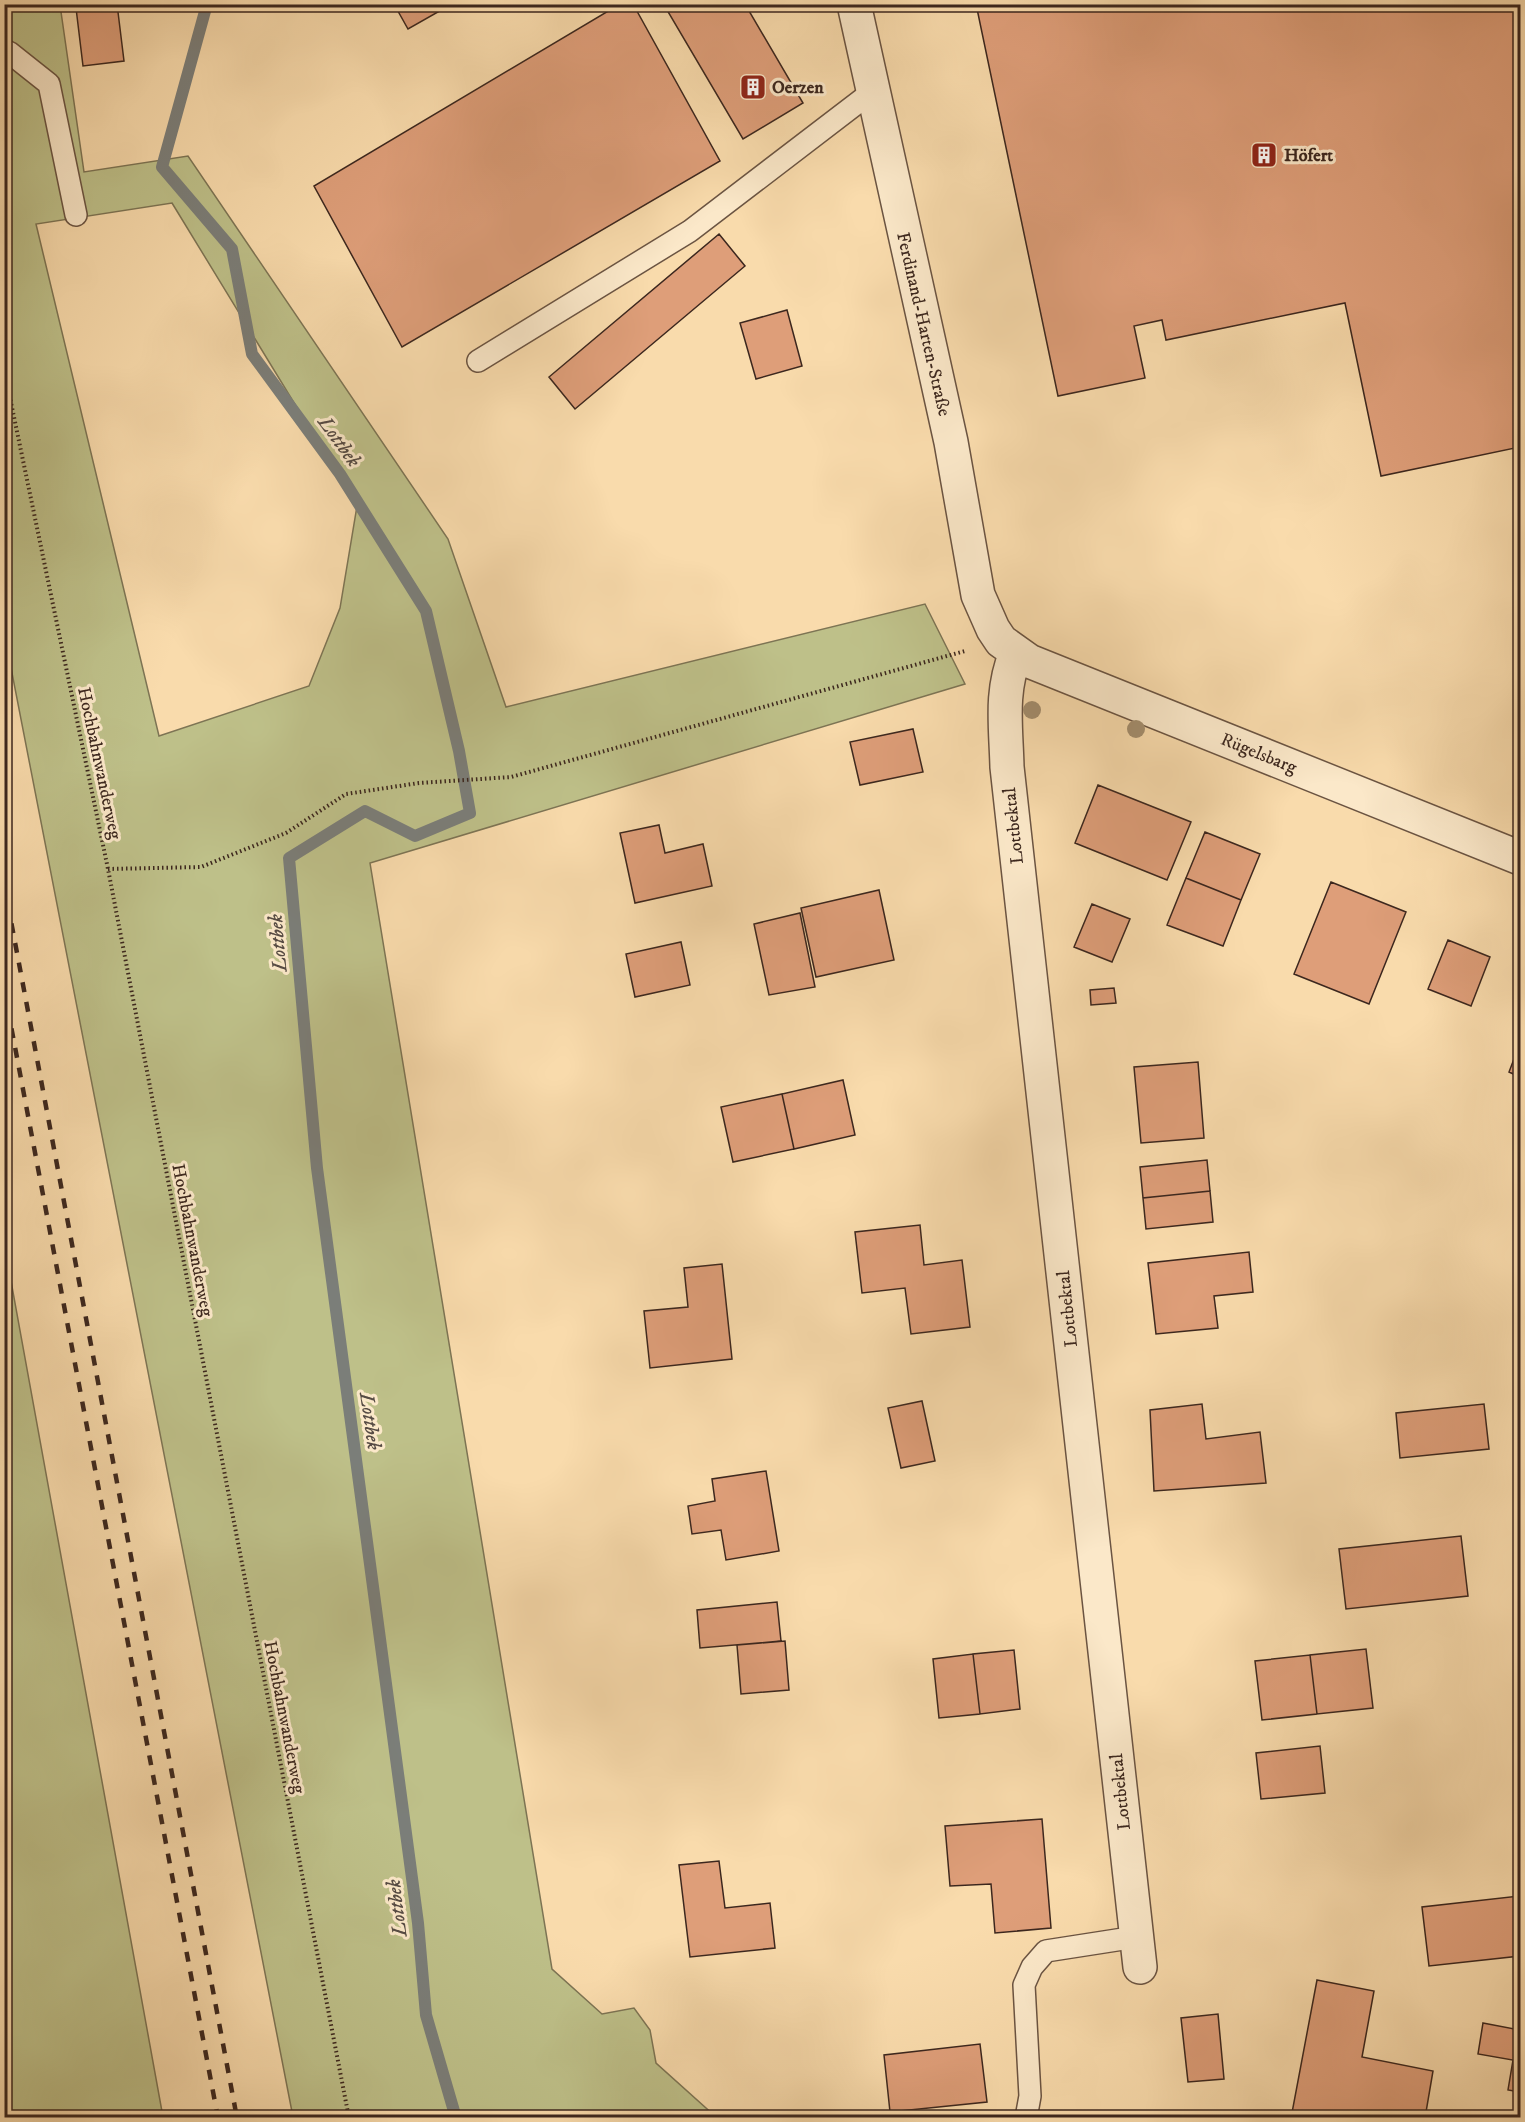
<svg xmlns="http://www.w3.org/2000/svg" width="1525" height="2122" viewBox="0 0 1525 2122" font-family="'IM FELL DW Pica',serif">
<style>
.green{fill:#bec089;stroke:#7d7454;stroke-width:1.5;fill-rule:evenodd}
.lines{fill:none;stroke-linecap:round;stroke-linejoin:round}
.stream{stroke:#7b7e79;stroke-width:12}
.building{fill:#de9e79;stroke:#3c271e;stroke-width:1.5}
.lane-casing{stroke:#6b5442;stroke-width:24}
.street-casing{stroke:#6b5442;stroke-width:36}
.path{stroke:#3c271e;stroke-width:4;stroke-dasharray:1.5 3;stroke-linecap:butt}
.lane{stroke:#fbe8c9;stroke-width:21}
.street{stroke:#fbe8c9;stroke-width:33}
.rail{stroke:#3c271e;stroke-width:4.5;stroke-dasharray:10 10;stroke-linecap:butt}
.tree{fill:#a38d6d}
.labels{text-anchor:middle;stroke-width:6;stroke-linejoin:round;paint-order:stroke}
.poi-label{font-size:18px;font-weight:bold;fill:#3c271e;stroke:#fbe8c9;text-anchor:start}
.street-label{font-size:18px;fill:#3c271e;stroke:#fbe8c9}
.water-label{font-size:20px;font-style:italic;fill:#564b44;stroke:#fbe8c9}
</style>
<rect width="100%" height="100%" fill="#f9dbac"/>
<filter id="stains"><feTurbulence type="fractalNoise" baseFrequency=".00333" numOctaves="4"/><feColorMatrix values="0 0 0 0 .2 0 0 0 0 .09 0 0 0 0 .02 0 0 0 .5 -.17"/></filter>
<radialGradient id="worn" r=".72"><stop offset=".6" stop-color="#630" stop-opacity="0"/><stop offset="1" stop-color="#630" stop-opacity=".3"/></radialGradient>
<path class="green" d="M 4,5 L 60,5 L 84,172 L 188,156 L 448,539 L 506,707 L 925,604 L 965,684 L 370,863 L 552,1969 L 602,2014 L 634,2008 L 650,2030 L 656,2063 L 716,2117 L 293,2117 L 5,637 ZM 172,203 L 357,506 L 340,608 L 309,686 L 159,736 L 36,224 Z
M 5,1248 L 163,2117 L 5,2117 Z"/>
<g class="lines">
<path class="stream" d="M 207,4 L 162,167 L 232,249 L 252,354 L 340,474 L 426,611 L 459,751 L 470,813 L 415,836 L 365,811 L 289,858 L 317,1168 L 418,1923 L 426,2015 L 456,2118"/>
</g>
<path class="building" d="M 104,4 L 117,4 L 124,61 L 83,66 L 76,8 Z
M 394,4 L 452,4 L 408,29 Z
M 620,4 L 633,4 L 720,161 L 402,347 L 314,186 Z
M 676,4 L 745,4 L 803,103 L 743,139 L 667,10 Z
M 976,4 L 1068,4 L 1069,7 L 1080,4 L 1520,4 L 1520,447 L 1381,476 L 1345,303 L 1166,340 L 1162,320 L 1134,326 L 1145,378 L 1058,396 Z
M 719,234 L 745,266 L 575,409 L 549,377 Z
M 787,310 L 802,366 L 756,379 L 740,323 Z
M 913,729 L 923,772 L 860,785 L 850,742 Z
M 1098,785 L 1191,822 L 1167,880 L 1075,843 Z
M 659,825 L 665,853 L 703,844 L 712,886 L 635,903 L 620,833 Z
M 1205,832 L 1260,854 L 1241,900 L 1186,878 Z
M 1186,878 L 1241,900 L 1223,946 L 1167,925 Z
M 1331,882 L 1406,912 L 1369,1004 L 1294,974 Z
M 879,890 L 894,960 L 816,977 L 801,908 Z
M 1092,904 L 1130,919 L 1112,962 L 1074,947 Z
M 800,913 L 815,987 L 769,995 L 754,924 Z
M 1448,940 L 1490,957 L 1471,1006 L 1428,989 Z
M 681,942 L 690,985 L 635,997 L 626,954 Z
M 1114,988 L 1116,1003 L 1091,1005 L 1090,990 Z
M 1520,1043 L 1520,1077 L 1509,1072 Z
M 1198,1062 L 1204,1138 L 1141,1143 L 1134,1067 Z
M 843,1080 L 855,1135 L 794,1149 L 782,1094 Z
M 782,1094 L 794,1149 L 733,1162 L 721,1107 Z
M 1207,1160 L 1210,1191 L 1143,1198 L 1140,1167 Z
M 1210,1191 L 1213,1222 L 1146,1229 L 1143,1198 Z
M 920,1225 L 924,1265 L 962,1260 L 970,1327 L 911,1334 L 905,1288 L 862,1293 L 855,1232 Z
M 1249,1252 L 1253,1292 L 1214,1296 L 1218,1328 L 1156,1334 L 1148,1263 Z
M 722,1264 L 732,1359 L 650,1368 L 644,1311 L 688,1307 L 684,1268 Z
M 922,1401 L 935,1461 L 901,1468 L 888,1408 Z
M 1202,1404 L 1206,1439 L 1260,1432 L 1266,1483 L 1154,1491 L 1150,1410 Z
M 1484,1404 L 1489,1449 L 1400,1458 L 1396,1413 Z
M 766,1471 L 779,1551 L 726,1560 L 721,1530 L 692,1534 L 688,1506 L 715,1501 L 712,1479 Z
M 1461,1536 L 1468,1596 L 1346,1609 L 1339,1549 Z
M 777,1602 L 781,1641 L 700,1648 L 697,1610 Z
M 785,1641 L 789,1690 L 741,1694 L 737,1645 Z
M 1366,1649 L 1373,1708 L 1317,1714 L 1310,1655 Z
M 1014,1650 L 1020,1709 L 980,1714 L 973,1654 Z
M 973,1654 L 980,1714 L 939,1718 L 933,1659 Z
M 1310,1655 L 1317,1714 L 1262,1720 L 1255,1661 Z
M 1320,1746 L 1325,1793 L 1261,1799 L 1256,1753 Z
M 1042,1819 L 1051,1928 L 995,1933 L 991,1884 L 950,1886 L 945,1826 Z
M 719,1861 L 725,1908 L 770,1903 L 775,1948 L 690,1957 L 679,1865 Z
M 1519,1896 L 1520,1956 L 1429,1966 L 1422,1907 Z
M 1317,1980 L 1374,1991 L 1362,2057 L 1433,2071 L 1425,2118 L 1291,2118 Z
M 1218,2014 L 1224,2079 L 1188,2082 L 1181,2018 Z
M 1483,2023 L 1520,2030 L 1520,2092 L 1508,2090 L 1513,2060 L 1478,2054 Z
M 980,2044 L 987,2102 L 890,2112 L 884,2055 Z"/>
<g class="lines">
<defs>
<path id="lane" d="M 4,50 L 10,53 L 49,84 L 76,215
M 478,361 L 690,231 L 873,91
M 1026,2118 L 1030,2096 L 1024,1985 L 1032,1967 L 1046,1951 L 1136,1937"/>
<path id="street" d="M 854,4 L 951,442 L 978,595 L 993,629 L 1001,641 L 1029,661 L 1520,858
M 1016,653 C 1000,692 1006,726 1007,767 L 1140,1967"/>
</defs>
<use href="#lane" class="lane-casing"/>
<use href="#street" class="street-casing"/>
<path class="path" d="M 4,369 L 108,869 L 349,2118
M 108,869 L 201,867 L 286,833 L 346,794 L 419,783 L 511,777 L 965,651"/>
<use href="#lane" class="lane"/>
<use href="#street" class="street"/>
<path class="rail" d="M 4,884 L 237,2118
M 4,989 L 218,2118"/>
</g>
<g class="tree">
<circle cx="1032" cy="710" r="9"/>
<circle cx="1136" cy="729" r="9"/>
</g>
<defs>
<symbol id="building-square" viewBox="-11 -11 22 22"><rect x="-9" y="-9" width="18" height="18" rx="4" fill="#8f2418" stroke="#fbe8c9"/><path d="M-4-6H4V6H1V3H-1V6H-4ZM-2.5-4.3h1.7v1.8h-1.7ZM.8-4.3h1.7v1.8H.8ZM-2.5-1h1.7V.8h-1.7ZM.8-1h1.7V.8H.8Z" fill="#fff"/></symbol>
</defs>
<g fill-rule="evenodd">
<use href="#building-square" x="738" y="72" width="30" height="30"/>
<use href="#building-square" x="1249" y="140" width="30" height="30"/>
</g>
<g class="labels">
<g class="poi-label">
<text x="772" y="93">Oerzen</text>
<text x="1284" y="161">Höfert</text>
</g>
<g class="street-label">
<text transform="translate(924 324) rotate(77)" y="6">Ferdinand-Harten-Straße</text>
<text transform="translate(1259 753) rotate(22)" y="6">Rügelsbarg</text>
<text transform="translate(100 763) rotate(78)" y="6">Hochbahnwanderweg</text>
<text transform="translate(1013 826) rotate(-96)" y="6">Lottbektal</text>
<text transform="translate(193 1240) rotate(79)" y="6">Hochbahnwanderweg</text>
<text transform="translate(1067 1309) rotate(-96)" y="6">Lottbektal</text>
<text transform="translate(285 1717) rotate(79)" y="6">Hochbahnwanderweg</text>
<text transform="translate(1120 1792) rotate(-96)" y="6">Lottbektal</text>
</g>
<g class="water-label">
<text transform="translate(340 441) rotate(54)" y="7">Lottbek</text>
<text transform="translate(277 943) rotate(-95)" y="7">Lottbek</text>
<text transform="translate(371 1421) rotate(82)" y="7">Lottbek</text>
<text transform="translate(396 1908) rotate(-97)" y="7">Lottbek</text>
</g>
</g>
<rect width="1525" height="2122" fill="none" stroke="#f9dbac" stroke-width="24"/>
<rect x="6" y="6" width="1513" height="2110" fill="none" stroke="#3c271e" stroke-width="3"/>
<rect x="12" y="12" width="1501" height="2098" fill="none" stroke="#3c271e" stroke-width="1.5"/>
<rect width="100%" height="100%" filter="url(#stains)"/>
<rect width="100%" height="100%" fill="url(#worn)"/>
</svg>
